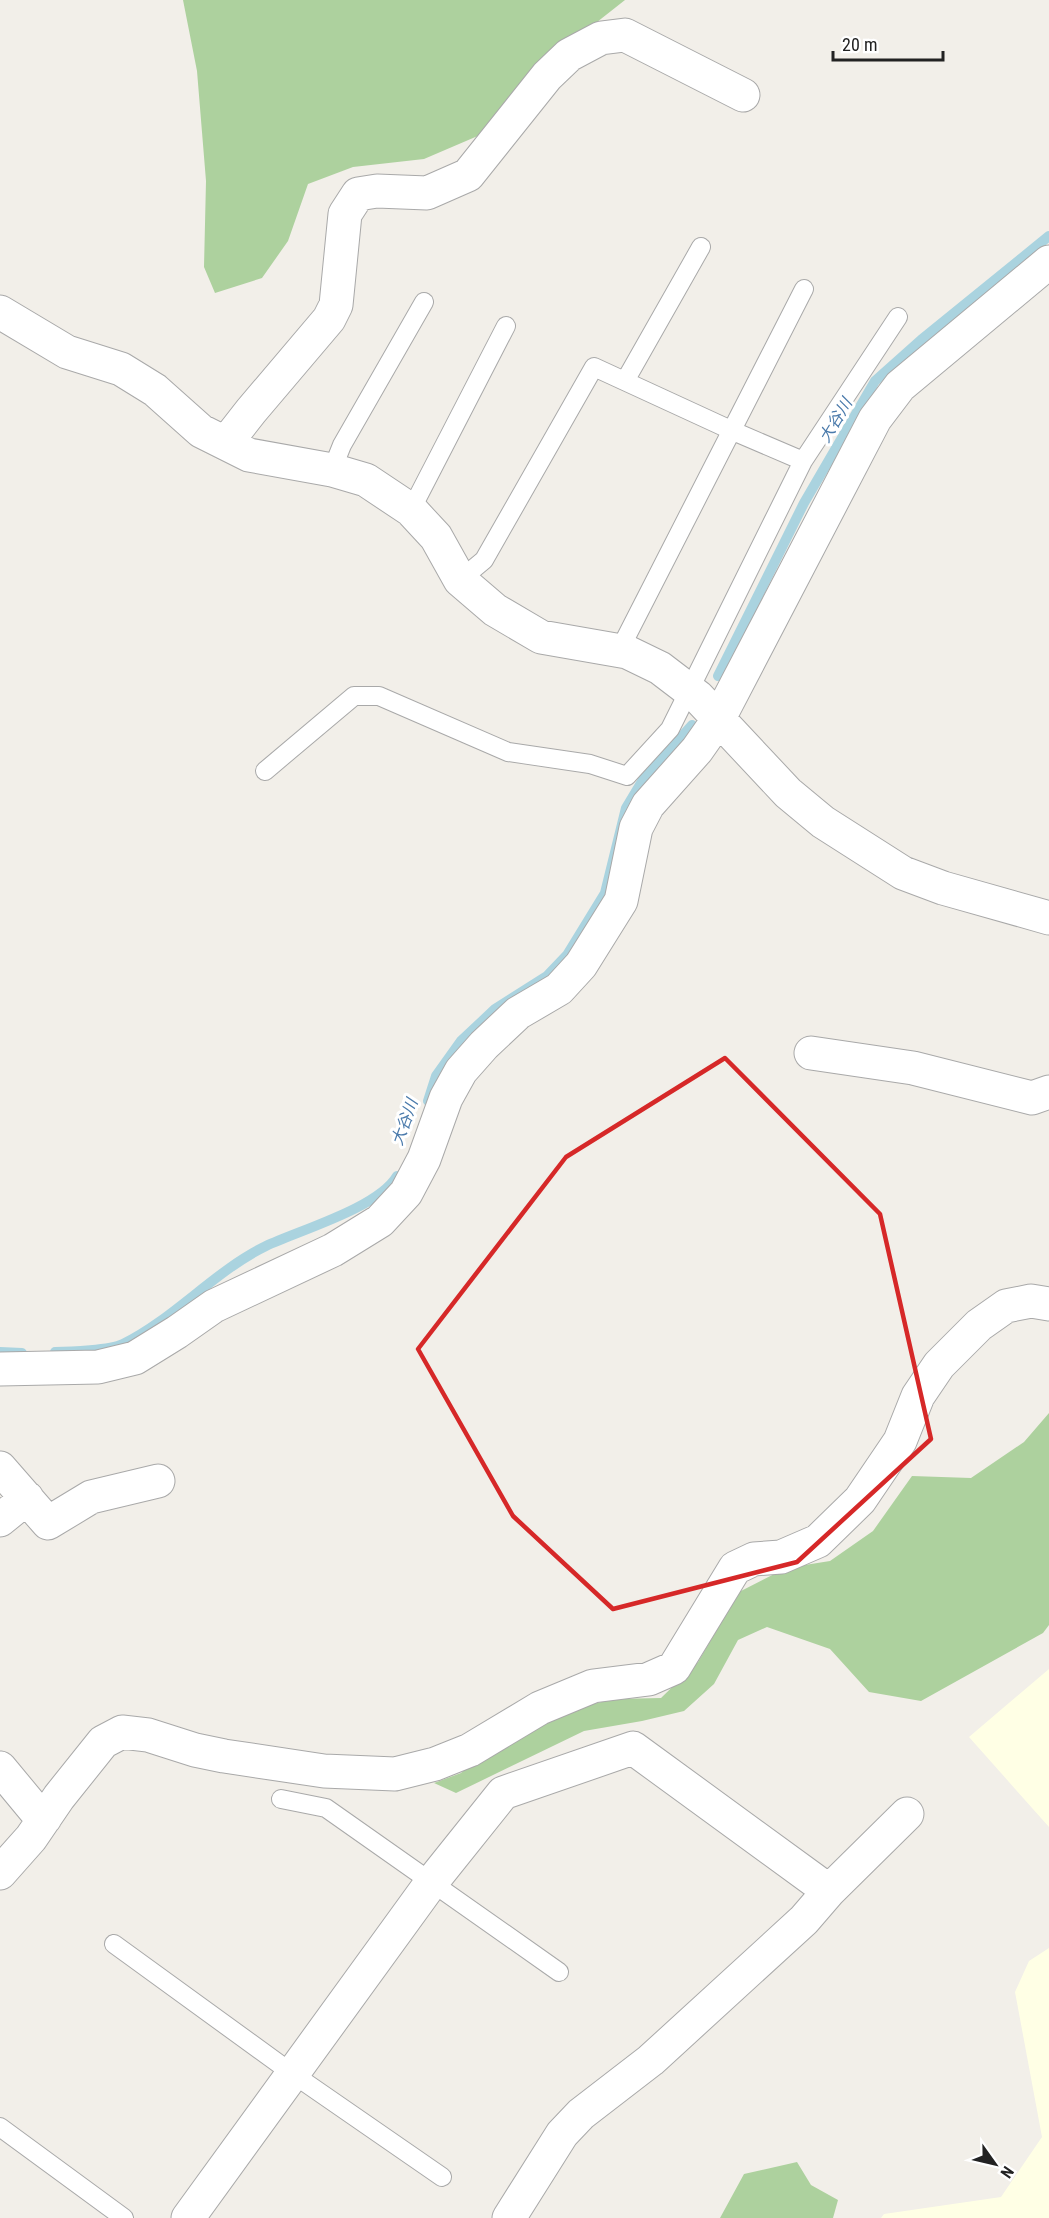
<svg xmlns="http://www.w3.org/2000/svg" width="1049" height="2218" viewBox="0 0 1049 2218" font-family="'Roboto Condensed','Noto Sans JP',sans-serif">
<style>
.education{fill:#ffffe5}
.forest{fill:#add19e}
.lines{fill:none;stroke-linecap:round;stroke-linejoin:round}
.stream{stroke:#aad3df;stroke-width:10}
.service-casing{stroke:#a9a9a9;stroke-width:20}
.minor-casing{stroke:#a9a9a9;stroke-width:35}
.service{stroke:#fff;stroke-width:18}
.minor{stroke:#fff;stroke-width:33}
.marked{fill:none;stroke:#d62828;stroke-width:4.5;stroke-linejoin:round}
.labels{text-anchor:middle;stroke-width:6;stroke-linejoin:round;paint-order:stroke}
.water-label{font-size:16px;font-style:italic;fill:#4a7aab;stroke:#fff}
</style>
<rect width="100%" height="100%" fill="#f2efe9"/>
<path class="education" d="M 1049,1669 L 1049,1827 L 969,1737 Z
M 1049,1948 L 1049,2218 L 881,2218 L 884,2214 L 1001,2197 L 1042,2137 L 1015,1992 L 1029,1961 Z"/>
<path class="forest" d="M 183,0 L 625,0 L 559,52 L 501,126 L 424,159 L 353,167 L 308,184 L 288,241 L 262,278 L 215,293 L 204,267 L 206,181 L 197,71 Z
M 1049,1413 L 1049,1625 L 1043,1633 L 921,1701 L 869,1692 L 830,1649 L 767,1627 L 738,1640 L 714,1684 L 684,1711 L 642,1721 L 584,1731 L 456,1793 L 434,1783 L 461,1773 L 500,1741 L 561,1711 L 615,1699 L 661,1698 L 698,1662 L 739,1592 L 786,1568 L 830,1561 L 873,1531 L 912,1476 L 971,1478 L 1024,1442 Z
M 797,2162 L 811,2185 L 838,2200 L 833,2218 L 720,2218 L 744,2174 Z"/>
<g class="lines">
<path class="stream" d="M 718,676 L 804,503 L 875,381 L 921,340 L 1049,236
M 428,1101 L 436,1076 L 461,1041 L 495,1009 L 547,976 L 567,955 L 605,893 L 626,808 L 644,778 L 692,725
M 0,1352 L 22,1353
M 55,1352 C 70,1352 111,1350 123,1344 C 174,1319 216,1270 266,1246 C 300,1230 378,1208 397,1176"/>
<defs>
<path id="service" d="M 625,381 L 701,247
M 332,470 L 342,445 L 424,302
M 411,510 L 506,326
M 460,580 L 484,560 L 594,367 L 733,431 L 803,461
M 619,651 L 804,289
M 265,771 L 354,696 L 379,696 L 508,752 L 590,764 L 627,776 L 670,729 L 803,461 L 898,317
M 281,1799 L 326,1808 L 559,1972
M 114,1944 L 293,2074 L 442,2177
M 0,2127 L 124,2218"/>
<path id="minor" d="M 0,312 L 67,352 L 121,369 L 155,390 L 201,431 L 249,455 L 332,470 L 366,480 L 411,510 L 436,537 L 460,580 L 495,610 L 541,637 L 627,652 L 660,668 L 698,697 L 788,793 L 823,822 L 903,873 L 943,888 L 1049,918
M 226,443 L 251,411 L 329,319 L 336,305 L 345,214 L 358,194 L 377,191 L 427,193 L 468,175 L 547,76 L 569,55 L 601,38 L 625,35 L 743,95
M 811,1053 L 913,1068 L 1032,1098 L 1049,1092
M 0,1369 L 98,1367 L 135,1358 L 177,1332 L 214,1306 L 333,1250 L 380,1221 L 406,1193 L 424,1159 L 446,1098 L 461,1071 L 484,1045 L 518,1013 L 559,989 L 581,965 L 621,901 L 636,828 L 648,805 L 697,750 L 718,720 L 875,419 L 900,386 L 1049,262
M 0,1468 L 48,1523 L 91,1497 L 158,1481
M 0,1520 L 27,1498
M 0,1768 L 34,1809 L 45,1818
M 0,1873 L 31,1838 L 59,1797 L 103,1742 L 122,1732 L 148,1735 L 195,1750 L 224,1756 L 324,1771 L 395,1774 L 435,1764 L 470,1750 L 540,1708 L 593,1686 L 649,1679 L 674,1668 L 735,1568 L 754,1559 L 781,1557 L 818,1541 L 860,1500 L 900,1441 L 918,1396 L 939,1365 L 979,1325 L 1006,1306 L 1031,1301 L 1049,1304
M 188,2218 L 431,1883 L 503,1793 L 633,1748 L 829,1891
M 509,2218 L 562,2134 L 581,2114 L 651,2060 L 804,1920 L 829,1891 L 907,1814"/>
</defs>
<use href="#service" class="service-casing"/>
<use href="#minor" class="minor-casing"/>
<use href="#service" class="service"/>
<use href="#minor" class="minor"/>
</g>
<path class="marked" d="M 725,1058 L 880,1214 L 931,1439 L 797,1562 L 613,1609 L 513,1516 L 418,1349 L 566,1157 Z"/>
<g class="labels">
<g class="water-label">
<text transform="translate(835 420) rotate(-59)" y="6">大谷川</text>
<text transform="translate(404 1122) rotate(-70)" y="6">大谷川</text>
</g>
</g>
<g transform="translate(995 2164) rotate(124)" stroke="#ffffff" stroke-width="4.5" paint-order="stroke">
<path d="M0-4.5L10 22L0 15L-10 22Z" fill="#222222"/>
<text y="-9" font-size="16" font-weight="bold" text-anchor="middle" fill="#222222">N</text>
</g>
<path d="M833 51v9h110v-9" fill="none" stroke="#222222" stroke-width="3"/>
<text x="842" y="51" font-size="18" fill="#222222" stroke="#ffffff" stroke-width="4.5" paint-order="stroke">20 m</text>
</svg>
